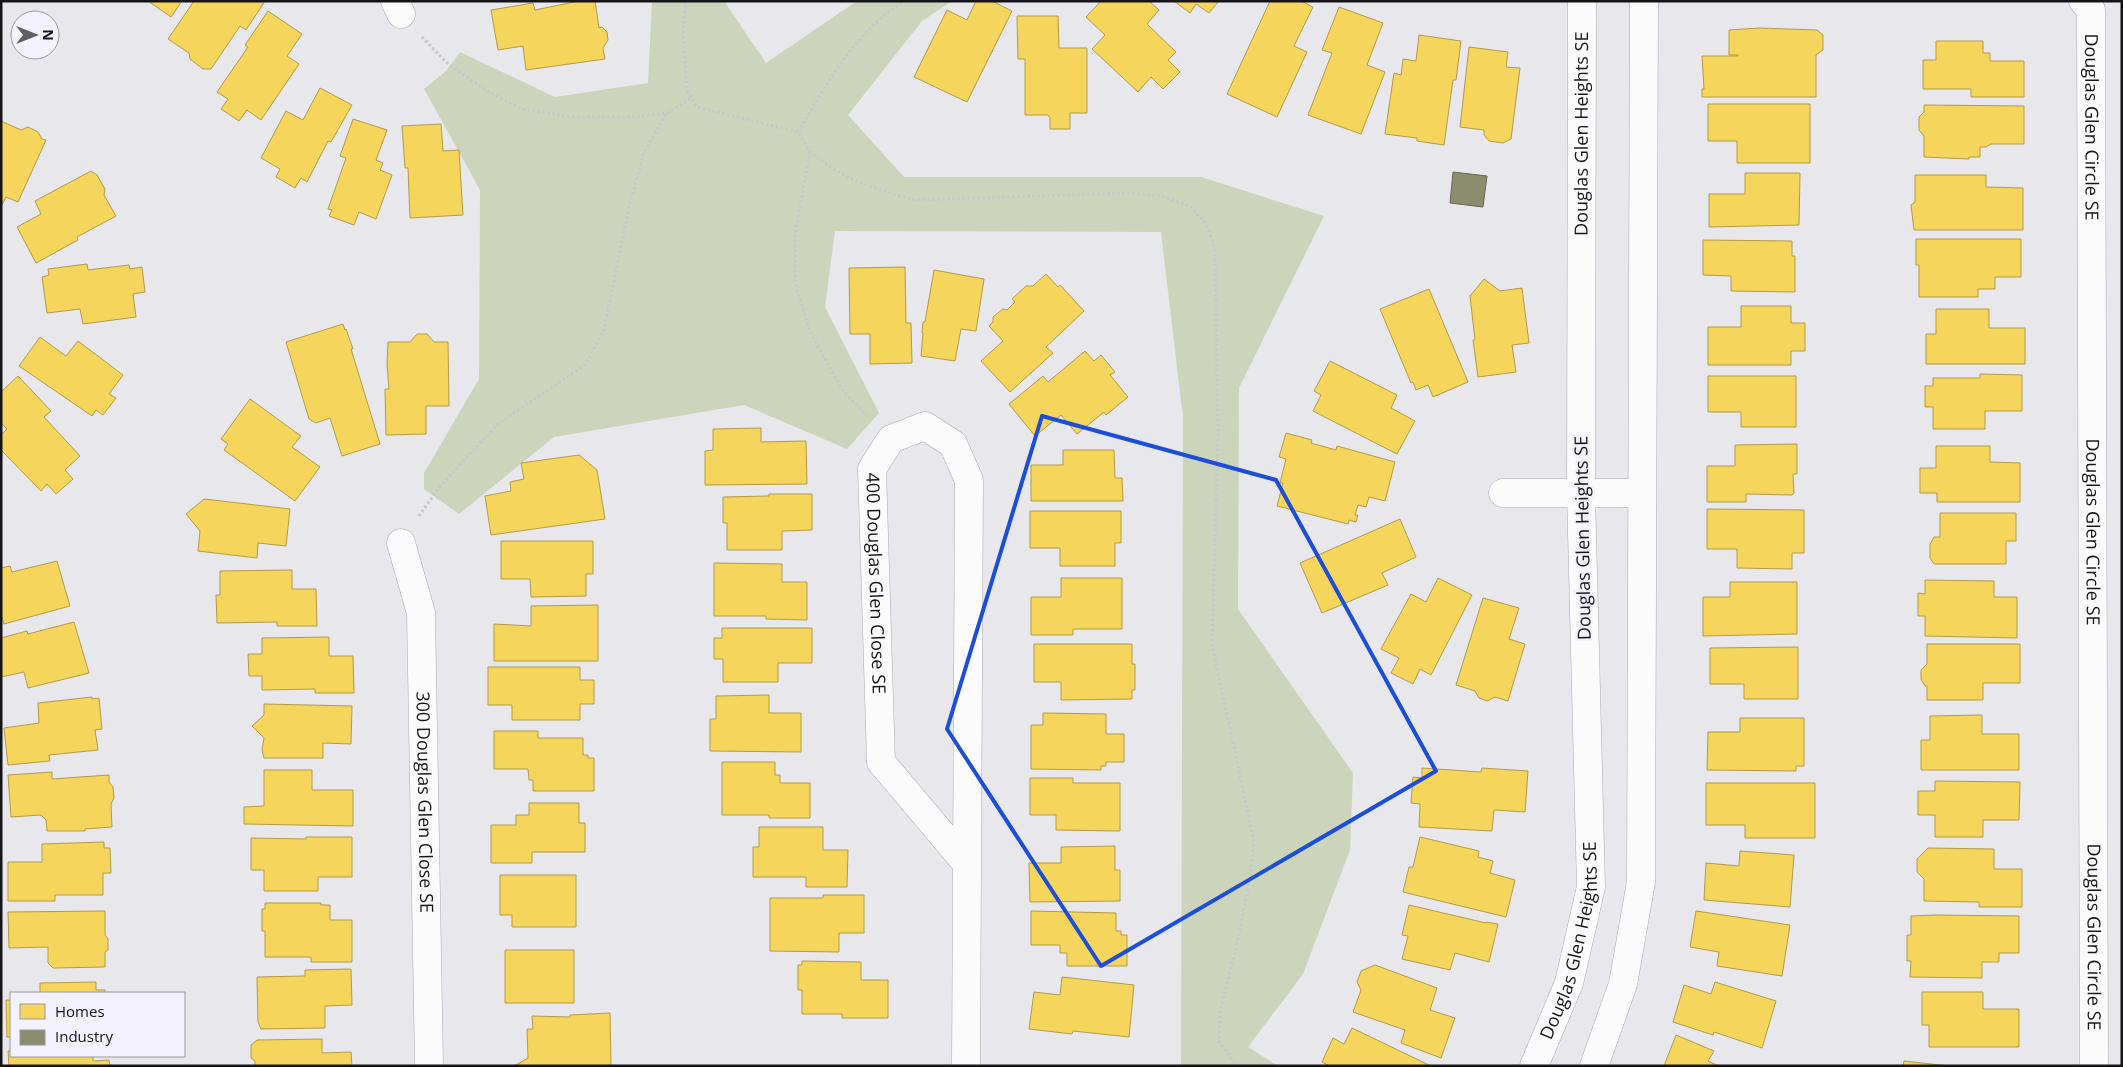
<svg xmlns="http://www.w3.org/2000/svg" width="2123" height="1067" viewBox="0 0 2123 1067" font-family="'Open Sans',sans-serif">
<style>
.green{fill:#ccd5bc}
.homes{fill:#f6d55c;stroke:#b29b48}
.industry{fill:#8c8c6e;stroke:#686854}
.lines{fill:none;stroke-linecap:round;stroke-linejoin:round}
.minor-casing{stroke:#aaaaaf;stroke-width:29}
.path{stroke:#c8c8c9;stroke-width:3;stroke-dasharray:2.5 2.5;stroke-linecap:butt}
.minor{stroke:#fbfbfc;stroke-width:28}
.marked{fill:none;stroke:#1d4ed8;stroke-width:4;stroke-linejoin:round}
.labels{text-anchor:middle;stroke-width:5;stroke-linejoin:round;paint-order:stroke}
.street-label{font-size:18px;fill:#151519;stroke:#f2f1fc}
</style>
<rect width="100%" height="100%" fill="#e7e7ec"/>
<path class="green" d="M 652,1 L 724,1 L 766,63 L 857,1 L 952,1 L 922,21 L 848,115 L 904,177 L 1201,177 L 1324,216 L 1239,388 L 1238,609 L 1353,773 L 1350,850 L 1303,974 L 1248,1047 L 1278,1066 L 1181,1066 L 1183,418 L 1161,232 L 835,231 L 825,307 L 879,413 L 847,449 L 744,405 L 554,437 L 459,514 L 424,489 L 424,473 L 479,379 L 480,190 L 424,89 L 446,71 L 460,52 L 555,97 L 648,83 Z"/>
<path class="homes" d="M 148,1 L 182,1 L 171,17 Z
M 194,1 L 265,1 L 246,30 L 240,26 L 211,69 L 203,69 L 190,59 L 189,53 L 168,39 Z
M 595,1 L 599,28 L 602,27 L 607,32 L 608,40 L 603,48 L 605,59 L 526,70 L 523,46 L 498,50 L 491,10 L 533,3 L 535,10 L 579,1 Z
M 976,1 L 992,1 L 1012,11 L 967,102 L 914,77 L 947,10 L 967,20 Z
M 1101,1 L 1149,1 L 1159,10 L 1147,24 L 1176,52 L 1168,60 L 1180,72 L 1163,89 L 1151,77 L 1138,92 L 1092,49 L 1105,35 L 1086,17 Z
M 1174,1 L 1219,1 L 1209,13 L 1196,4 L 1190,13 Z
M 1270,1 L 1301,1 L 1313,7 L 1294,46 L 1307,52 L 1277,117 L 1227,94 Z
M 1339,7 L 1383,23 L 1367,65 L 1385,72 L 1361,134 L 1308,115 L 1332,53 L 1322,50 Z
M 268,11 L 302,34 L 287,56 L 299,64 L 261,120 L 247,110 L 239,121 L 221,109 L 228,99 L 217,92 L 248,47 L 245,45 Z
M 1017,16 L 1058,16 L 1059,48 L 1087,48 L 1087,113 L 1070,113 L 1070,129 L 1050,129 L 1050,118 L 1048,115 L 1025,115 L 1025,59 L 1018,59 Z
M 1759,28 L 1817,30 L 1823,35 L 1823,50 L 1816,55 L 1816,97 L 1702,97 L 1702,89 L 1704,89 L 1702,56 L 1738,56 L 1738,55 L 1729,55 L 1729,30 Z
M 1419,35 L 1461,41 L 1456,80 L 1453,80 L 1444,145 L 1417,141 L 1417,138 L 1385,134 L 1394,73 L 1401,75 L 1403,59 L 1416,61 Z
M 1936,41 L 1983,41 L 1983,53 L 1990,53 L 1990,61 L 2024,61 L 2024,97 L 1971,97 L 1971,89 L 1923,89 L 1923,60 L 1936,60 Z
M 1469,47 L 1508,52 L 1506,67 L 1520,68 L 1511,139 L 1503,143 L 1489,141 L 1484,135 L 1484,130 L 1460,127 Z
M 320,88 L 352,105 L 331,142 L 328,141 L 307,182 L 301,178 L 295,188 L 276,177 L 280,169 L 261,158 L 286,111 L 303,120 Z
M 1708,104 L 1810,104 L 1810,163 L 1737,163 L 1737,141 L 1708,141 Z
M 1924,105 L 2024,106 L 2024,144 L 1991,144 L 1986,147 L 1980,147 L 1980,157 L 1969,157 L 1969,159 L 1924,157 L 1924,136 L 1919,130 L 1919,117 L 1924,112 Z
M 353,119 L 387,130 L 376,160 L 383,163 L 380,170 L 392,175 L 376,219 L 359,212 L 354,225 L 329,216 L 332,210 L 328,209 L 346,158 L 340,156 Z
M 1,121 L 21,130 L 28,127 L 38,132 L 42,139 L 46,140 L 18,202 L 6,197 L 1,207 Z
M 441,124 L 443,151 L 459,150 L 463,215 L 410,218 L 408,168 L 405,168 L 402,126 Z
M 91,171 L 97,175 L 105,189 L 104,195 L 116,216 L 77,237 L 78,240 L 36,263 L 17,227 L 41,214 L 35,201 Z
M 1745,173 L 1800,173 L 1799,225 L 1709,227 L 1709,194 L 1745,194 Z
M 1915,175 L 1986,175 L 1986,187 L 2023,188 L 2023,230 L 1914,230 L 1911,205 L 1915,202 Z
M 1916,239 L 2021,239 L 2021,277 L 1995,277 L 1995,289 L 1978,289 L 1978,297 L 1919,297 L 1919,265 L 1916,265 Z
M 1703,240 L 1792,241 L 1792,256 L 1795,256 L 1795,292 L 1731,291 L 1731,276 L 1703,275 Z
M 87,264 L 88,270 L 129,265 L 130,269 L 142,267 L 145,292 L 133,294 L 136,317 L 83,324 L 80,309 L 47,313 L 42,277 L 49,275 L 48,269 Z
M 905,267 L 906,323 L 911,323 L 912,363 L 870,364 L 870,334 L 850,334 L 849,268 Z
M 934,270 L 984,279 L 976,331 L 961,329 L 955,361 L 921,356 L 923,333 L 922,333 L 923,322 L 925,322 Z
M 1046,274 L 1058,287 L 1060,285 L 1084,311 L 1046,347 L 1053,353 L 1010,392 L 981,361 L 1003,341 L 989,326 L 993,322 L 993,317 L 1003,309 L 1007,310 L 1015,302 L 1012,299 L 1026,286 L 1033,286 Z
M 1484,279 L 1500,291 L 1522,288 L 1529,343 L 1512,345 L 1516,372 L 1478,377 L 1473,340 L 1475,340 L 1470,296 Z
M 1429,289 L 1468,382 L 1433,397 L 1428,385 L 1416,390 L 1413,382 L 1411,383 L 1380,309 Z
M 1741,306 L 1791,306 L 1791,323 L 1805,323 L 1805,351 L 1791,351 L 1791,365 L 1708,365 L 1708,327 L 1741,327 Z
M 1936,309 L 1989,309 L 1989,328 L 2025,328 L 2025,364 L 1926,364 L 1926,334 L 1936,334 Z
M 343,324 L 345,330 L 346,329 L 353,349 L 351,349 L 380,444 L 342,456 L 330,418 L 316,423 L 309,419 L 286,342 Z
M 417,334 L 427,334 L 434,342 L 448,342 L 449,406 L 426,406 L 426,434 L 386,435 L 385,389 L 389,389 L 387,364 L 388,342 L 410,342 Z
M 40,337 L 66,356 L 78,341 L 123,375 L 109,394 L 116,398 L 103,415 L 96,410 L 92,416 L 19,366 Z
M 1085,351 L 1094,361 L 1101,355 L 1115,372 L 1110,375 L 1128,397 L 1106,415 L 1104,412 L 1077,434 L 1061,415 L 1035,436 L 1009,404 L 1043,376 L 1048,382 Z
M 1330,361 L 1397,395 L 1391,408 L 1415,421 L 1397,454 L 1313,411 L 1321,395 L 1314,391 Z
M 1980,374 L 2022,375 L 2022,411 L 1985,411 L 1985,429 L 1933,429 L 1933,407 L 1925,407 L 1925,386 L 1933,386 L 1933,378 L 1980,378 Z
M 18,376 L 51,411 L 44,417 L 80,456 L 65,470 L 73,479 L 56,494 L 47,484 L 41,491 L 1,450 L 1,435 L 7,429 L 1,423 L 1,392 Z
M 1708,376 L 1796,376 L 1796,427 L 1741,427 L 1741,412 L 1708,412 Z
M 250,399 L 301,436 L 292,447 L 320,467 L 295,501 L 224,450 L 228,444 L 221,439 Z
M 761,428 L 761,442 L 806,441 L 807,484 L 705,485 L 705,451 L 713,450 L 713,429 Z
M 1286,433 L 1312,440 L 1311,443 L 1336,450 L 1337,446 L 1395,462 L 1385,501 L 1369,497 L 1366,507 L 1358,505 L 1355,515 L 1358,515 L 1356,522 L 1349,520 L 1348,524 L 1277,506 L 1283,483 L 1280,483 L 1286,459 L 1279,457 Z
M 1797,444 L 1797,474 L 1793,474 L 1794,493 L 1792,495 L 1746,494 L 1746,502 L 1707,502 L 1707,466 L 1735,466 L 1735,445 Z
M 1936,446 L 1990,446 L 1990,462 L 2020,463 L 2020,502 L 1937,502 L 1937,493 L 1920,493 L 1920,468 L 1936,468 Z
M 1063,450 L 1114,450 L 1115,478 L 1122,478 L 1123,501 L 1031,501 L 1031,465 L 1063,465 Z
M 579,455 L 597,470 L 605,519 L 491,535 L 485,496 L 511,491 L 510,482 L 524,479 L 521,463 Z
M 769,494 L 812,494 L 812,530 L 782,531 L 782,550 L 727,550 L 727,523 L 723,523 L 723,497 L 769,496 Z
M 204,499 L 290,509 L 286,546 L 258,543 L 257,558 L 198,551 L 200,531 L 186,514 Z
M 1707,509 L 1804,510 L 1804,553 L 1792,553 L 1792,569 L 1737,568 L 1737,549 L 1707,549 Z
M 1030,511 L 1121,511 L 1121,543 L 1115,543 L 1115,566 L 1060,566 L 1060,548 L 1030,548 Z
M 1940,513 L 2016,513 L 2016,541 L 2006,541 L 2006,564 L 1934,564 L 1930,558 L 1930,544 L 1934,537 L 1940,537 Z
M 1400,519 L 1416,557 L 1382,573 L 1388,585 L 1322,613 L 1300,563 Z
M 501,541 L 593,541 L 593,574 L 586,574 L 586,596 L 531,597 L 530,579 L 501,579 Z
M 57,561 L 70,606 L 4,624 L 1,615 L 1,568 L 10,566 L 12,572 Z
M 714,563 L 782,564 L 782,582 L 807,582 L 807,620 L 766,619 L 766,616 L 714,616 Z
M 292,570 L 292,589 L 316,589 L 317,626 L 277,626 L 277,622 L 217,623 L 216,595 L 220,595 L 220,571 Z
M 1061,578 L 1122,578 L 1122,629 L 1073,629 L 1073,635 L 1031,635 L 1031,597 L 1061,597 Z
M 1438,578 L 1472,595 L 1431,675 L 1420,669 L 1413,684 L 1391,673 L 1399,658 L 1381,649 L 1411,594 L 1426,602 Z
M 1925,580 L 1994,581 L 1994,597 L 2017,597 L 2017,638 L 1925,636 L 1925,616 L 1918,616 L 1918,593 L 1925,594 Z
M 1730,582 L 1797,582 L 1797,634 L 1703,636 L 1703,597 L 1730,597 Z
M 1483,598 L 1519,608 L 1509,639 L 1525,644 L 1508,701 L 1495,697 L 1487,701 L 1479,698 L 1475,691 L 1456,685 Z
M 598,605 L 598,661 L 494,661 L 494,624 L 531,626 L 531,606 Z
M 74,622 L 89,673 L 28,688 L 24,672 L 1,677 L 1,638 L 27,631 L 28,634 Z
M 722,628 L 812,628 L 812,663 L 778,663 L 778,682 L 723,682 L 723,659 L 714,659 L 714,638 L 722,638 Z
M 329,637 L 329,656 L 353,656 L 354,693 L 315,693 L 315,689 L 262,690 L 262,676 L 249,676 L 248,654 L 262,654 L 262,638 Z
M 1034,644 L 1132,644 L 1132,664 L 1135,664 L 1135,690 L 1132,690 L 1132,699 L 1061,700 L 1061,682 L 1034,682 Z
M 1927,644 L 2020,644 L 2020,683 L 1983,683 L 1983,700 L 1927,700 L 1927,686 L 1925,686 L 1921,679 L 1921,670 L 1927,664 Z
M 1798,647 L 1798,699 L 1744,699 L 1744,684 L 1710,684 L 1710,648 Z
M 488,667 L 580,667 L 580,680 L 594,680 L 594,704 L 580,704 L 580,720 L 512,720 L 512,705 L 488,705 Z
M 769,695 L 769,713 L 801,713 L 801,752 L 710,751 L 710,719 L 716,719 L 716,696 Z
M 92,697 L 92,699 L 99,698 L 102,729 L 95,730 L 98,750 L 49,755 L 50,761 L 8,765 L 4,728 L 39,723 L 38,703 Z
M 264,704 L 352,706 L 351,744 L 323,743 L 323,758 L 264,758 L 262,750 L 264,738 L 252,726 L 264,715 Z
M 1043,713 L 1106,714 L 1106,734 L 1124,734 L 1124,762 L 1106,762 L 1106,766 L 1101,766 L 1101,770 L 1031,769 L 1031,725 L 1043,725 Z
M 1982,715 L 1982,734 L 2019,734 L 2019,770 L 1921,770 L 1921,740 L 1930,740 L 1930,716 Z
M 1740,718 L 1804,718 L 1804,766 L 1796,766 L 1796,771 L 1707,770 L 1708,732 L 1740,732 Z
M 494,731 L 538,731 L 538,738 L 583,738 L 583,755 L 588,755 L 588,758 L 594,758 L 594,791 L 533,791 L 533,780 L 529,780 L 528,769 L 494,769 Z
M 722,762 L 775,762 L 775,775 L 780,775 L 780,783 L 810,783 L 810,818 L 769,818 L 769,815 L 722,815 Z
M 1422,768 L 1481,772 L 1482,768 L 1528,771 L 1525,812 L 1494,810 L 1492,831 L 1419,827 L 1420,804 L 1411,803 L 1413,777 L 1422,778 Z
M 264,770 L 312,770 L 312,790 L 353,790 L 353,826 L 244,824 L 244,807 L 264,806 Z
M 52,772 L 52,779 L 109,775 L 109,782 L 113,787 L 114,798 L 111,804 L 112,827 L 85,829 L 85,831 L 47,831 L 46,820 L 41,815 L 11,817 L 8,775 Z
M 1030,778 L 1073,778 L 1073,783 L 1120,783 L 1120,831 L 1056,830 L 1056,815 L 1030,815 Z
M 1935,781 L 2020,782 L 2019,820 L 1983,820 L 1983,837 L 1935,837 L 1935,815 L 1918,815 L 1918,791 L 1935,791 Z
M 1706,783 L 1815,783 L 1815,838 L 1745,838 L 1745,825 L 1706,825 Z
M 529,803 L 579,803 L 579,823 L 585,823 L 585,852 L 532,852 L 532,863 L 491,863 L 491,825 L 516,825 L 516,815 L 529,815 Z
M 759,827 L 823,827 L 823,850 L 848,850 L 847,887 L 806,887 L 806,877 L 753,877 L 753,847 L 759,847 Z
M 306,837 L 352,837 L 352,877 L 318,877 L 318,891 L 264,891 L 264,870 L 251,870 L 251,838 L 306,839 Z
M 1420,837 L 1479,851 L 1478,857 L 1493,861 L 1490,873 L 1515,880 L 1506,917 L 1403,892 L 1409,867 L 1413,867 Z
M 104,842 L 104,848 L 110,848 L 111,873 L 103,873 L 103,895 L 55,895 L 55,901 L 8,901 L 8,862 L 42,862 L 42,844 Z
M 1115,846 L 1115,870 L 1120,870 L 1120,901 L 1030,902 L 1029,863 L 1061,863 L 1061,847 Z
M 1928,848 L 1994,849 L 1994,869 L 2022,869 L 2022,907 L 1979,907 L 1979,902 L 1924,901 L 1924,879 L 1917,872 L 1917,859 Z
M 1740,851 L 1794,855 L 1790,907 L 1704,900 L 1706,863 L 1739,866 Z
M 500,875 L 576,875 L 576,927 L 512,927 L 512,915 L 500,915 Z
M 823,895 L 864,895 L 864,933 L 839,933 L 839,952 L 770,951 L 770,898 L 823,898 Z
M 265,903 L 321,903 L 321,905 L 330,905 L 330,920 L 352,920 L 352,962 L 311,962 L 311,957 L 265,957 L 265,931 L 262,931 L 262,909 L 265,909 Z
M 1409,905 L 1486,923 L 1486,922 L 1498,924 L 1489,962 L 1455,953 L 1450,970 L 1402,959 L 1408,936 L 1402,935 Z
M 105,911 L 105,935 L 108,939 L 108,950 L 105,952 L 105,967 L 53,968 L 48,963 L 48,947 L 9,948 L 8,912 Z
M 1031,911 L 1116,913 L 1116,931 L 1121,931 L 1121,935 L 1127,935 L 1127,966 L 1067,966 L 1067,953 L 1060,953 L 1060,945 L 1031,945 Z
M 1696,911 L 1790,925 L 1782,976 L 1717,966 L 1719,952 L 1690,947 Z
M 1936,915 L 2019,916 L 2019,953 L 1999,953 L 1999,962 L 1982,962 L 1982,978 L 1910,977 L 1911,961 L 1907,961 L 1907,935 L 1911,935 L 1911,916 Z
M 505,950 L 574,950 L 574,1003 L 505,1003 Z
M 802,961 L 861,962 L 861,980 L 888,980 L 888,1018 L 842,1018 L 842,1014 L 802,1014 L 802,990 L 798,990 L 798,965 L 802,965 Z
M 1375,965 L 1437,988 L 1430,1010 L 1455,1018 L 1441,1058 L 1401,1043 L 1405,1030 L 1353,1012 L 1361,990 L 1357,982 L 1361,971 Z
M 351,969 L 352,1005 L 325,1006 L 325,1028 L 261,1029 L 258,1022 L 257,977 L 305,976 L 305,970 Z
M 1062,977 L 1134,985 L 1129,1037 L 1073,1031 L 1072,1034 L 1029,1029 L 1034,992 L 1060,995 Z
M 96,982 L 96,990 L 105,990 L 105,993 L 40,993 L 40,983 Z
M 1715,982 L 1776,1001 L 1762,1048 L 1714,1032 L 1713,1035 L 1673,1022 L 1684,985 L 1711,994 Z
M 1922,992 L 1983,992 L 1983,1009 L 2019,1009 L 2019,1047 L 1929,1047 L 1929,1025 L 1922,1025 Z
M 6,1000 L 11,1000 L 11,1037 L 7,1037 Z
M 610,1013 L 611,1066 L 514,1066 L 528,1058 L 527,1029 L 533,1029 L 532,1016 L 570,1017 L 570,1015 Z
M 1352,1028 L 1431,1066 L 1330,1066 L 1322,1062 L 1333,1038 L 1344,1044 Z
M 1676,1035 L 1714,1051 L 1708,1061 L 1719,1066 L 1664,1066 Z
M 322,1039 L 322,1053 L 351,1052 L 352,1066 L 255,1066 L 255,1061 L 251,1058 L 251,1045 L 257,1040 Z
M 8,1051 L 11,1051 L 11,1056 L 93,1056 L 93,1061 L 109,1060 L 110,1066 L 9,1066 Z
M 1904,1061 L 1949,1066 L 1903,1066 Z"/>
<path class="industry" d="M 1453,172 L 1487,176 L 1483,207 L 1450,203 Z"/>
<g class="lines">
<defs>
<g id="minor">
<path d="M 395,1 L 401,14"/>
<path id="s1" d="M 2083,1 L 2091,10 L 2094,1066"/>
<path d="M 1503,493 L 1641,493"/>
<path id="s2" d="M 401,543 L 421,613 L 429,1066"/>
<path id="s3" d="M 966,1066 L 969,480 L 953,444 L 925,426 L 891,439 L 872,469 L 881,762 L 967,864"/>
<path id="s4" d="M 1534,1066 L 1569,983 L 1591,887 L 1581,493 L 1582,1"/>
<path d="M 1594,1066 L 1623,984 L 1641,882 L 1644,1"/>
</g>
</defs>
<use href="#minor" class="minor-casing"/>
<path class="path" d="M 686,1 L 683,32 L 687,90 L 697,107 L 798,132 C 802,138 806,147 811,152 C 839,178 880,191 916,200 L 1127,193 L 1162,196 L 1191,207 L 1207,225 L 1215,250 L 1218,434 L 1212,644 L 1254,841 L 1250,877 L 1238,939 L 1220,1013 L 1219,1041 L 1233,1062 L 1239,1066
M 422,37 L 446,62 L 485,90 L 522,109 L 574,117 L 635,117 L 667,113 L 692,98
M 798,132 C 827,83 854,33 904,1
M 810,151 L 795,235 L 795,282 L 810,332 L 843,391 L 867,416
M 419,516 L 440,486 L 498,424 L 586,364 L 604,329 L 629,207 L 644,152 L 667,113"/>
<use href="#minor" class="minor"/>
</g>
<path class="marked" d="M 1042,416 L 1276,480 L 1436,771 L 1101,966 L 947,729 Z"/>
<g class="labels">
<g class="street-label">
<text dy="6" stroke="none"><textPath href="#s1" startOffset="129">Douglas Glen Circle SE</textPath></text>
<text dy="6" stroke="none"><textPath href="#s4" startOffset="942">Douglas Glen Heights SE</textPath></text>
<text dy="6" stroke="none"><textPath href="#s1" startOffset="534">Douglas Glen Circle SE</textPath></text>
<text transform="translate(1583 538) rotate(-91)" y="6">Douglas Glen Heights SE</text>
<text dy="6" stroke="none"><textPath href="#s3" startOffset="845">400 Douglas Glen Close SE</textPath></text>
<text dy="6" stroke="none"><textPath href="#s2" startOffset="262">300 Douglas Glen Close SE</textPath></text>
<text dy="6" stroke="none"><textPath href="#s1" startOffset="939">Douglas Glen Circle SE</textPath></text>
<text dy="6" stroke="none"><textPath href="#s4" startOffset="132">Douglas Glen Heights SE</textPath></text>
</g>
</g>
<rect width="2123" height="1067" fill="none" stroke="#151519" stroke-width="5"/>
<rect x="10" y="992" width="175" height="65" fill="#f2f1fc" stroke="#9a99a1"/>
<rect x="20" y="1004" width="25" height="15" fill="#f6d55c" stroke="#9a99a1"/>
<text x="55" y="1017" font-size="15" fill="#151519">Homes</text>
<rect x="20" y="1030" width="25" height="15" fill="#8c8c6e" stroke="#9a99a1"/>
<text x="55" y="1042" font-size="15" fill="#151519">Industry</text>
<g transform="translate(35 35) rotate(90)"><circle r="24" fill="#f2f1fc" stroke="#9a99a1"/>
<path d="M0-4L9 19L0 12L-9 19Z" fill="#5e5e63"/>
<text y="-8" font-size="14" font-weight="bold" text-anchor="middle" fill="#151519">N</text>
</g>
</svg>
